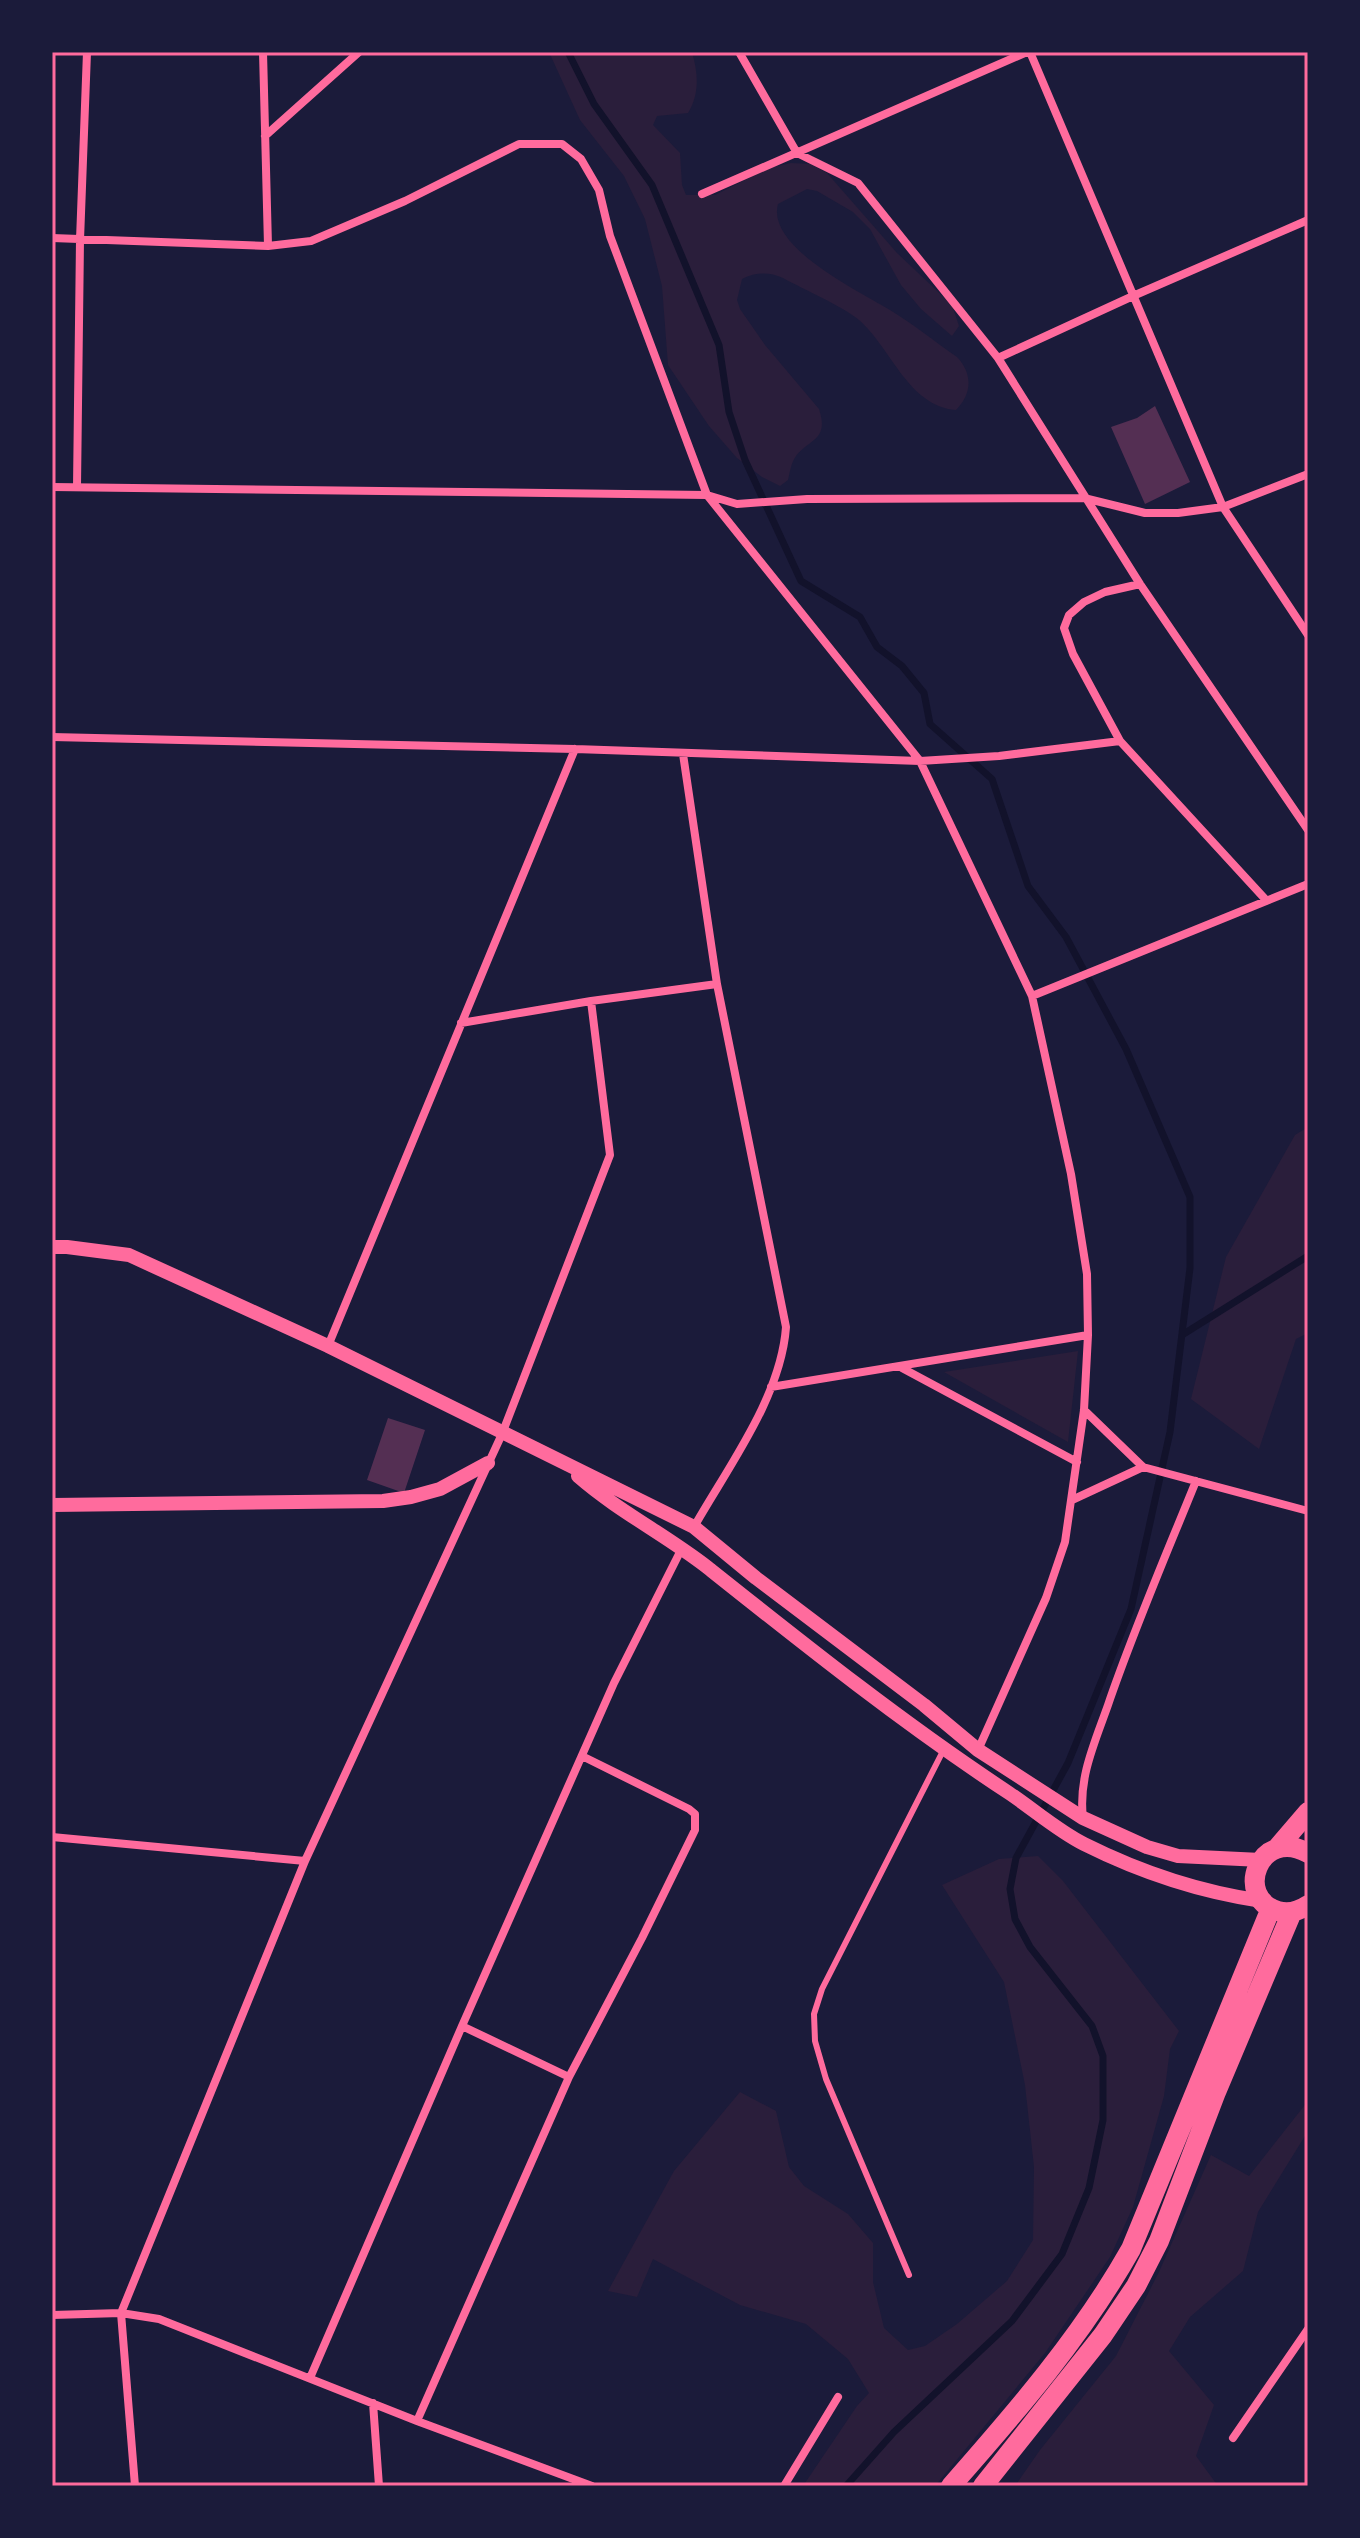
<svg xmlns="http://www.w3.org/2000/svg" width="1360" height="2538" viewBox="0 0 1360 2538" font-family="Roboto,sans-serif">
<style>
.green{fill:#2a1e3b}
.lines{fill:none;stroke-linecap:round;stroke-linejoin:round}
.stream{stroke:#12122b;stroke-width:7}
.building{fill:#542f53}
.service{stroke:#ff6b9d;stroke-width:6}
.minor{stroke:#ff6b9d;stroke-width:8}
.tertiary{stroke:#ff6b9d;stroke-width:14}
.primary{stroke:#ff6b9d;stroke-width:20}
.neatline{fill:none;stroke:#ff6b9d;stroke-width:3}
</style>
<rect width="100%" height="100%" fill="#1b1b3a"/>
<path class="green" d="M 549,52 L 692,52 C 698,73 700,93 688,113 L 657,116 L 653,125 L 680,153 L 682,185 L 686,195 L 715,195 L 769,168 L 791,163 L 811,164 L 827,173 L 897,253 L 952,305 L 959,326 L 952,336 L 921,309 L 901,285 L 870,229 L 853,212 L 817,191 L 807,189 L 778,204 C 766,247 859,291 890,310 C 913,324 934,341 957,357 C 973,374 972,394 956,410 C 908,406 892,349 859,320 C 844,307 803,289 783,278 C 769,272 756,272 742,279 L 737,300 L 740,309 L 765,345 L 819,409 C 829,440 811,438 796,456 C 791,463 790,472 788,480 L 780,486 L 762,477 L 737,458 L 709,426 L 668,365 L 662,286 L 645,219 L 624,176 L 580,120 Z
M 1308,1127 L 1308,1333 L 1296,1339 L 1259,1449 L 1191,1399 L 1226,1257 L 1295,1135 Z
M 1078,1351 L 1068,1442 L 944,1372 Z
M 1038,1856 L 1063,1881 L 1179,2031 L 1170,2049 L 1164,2096 L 1133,2207 L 1110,2257 L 1045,2353 L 935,2486 L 803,2486 L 857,2406 L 869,2393 L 848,2359 L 806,2324 L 740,2305 L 653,2259 L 637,2297 L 608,2291 L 674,2171 L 740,2092 L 776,2111 L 789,2167 L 804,2186 L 848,2214 L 873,2243 L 873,2282 L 884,2328 L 908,2350 L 925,2346 L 957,2324 L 1007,2281 L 1033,2240 L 1034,2167 L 1025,2085 L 1004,1982 L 942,1885 L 999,1859 Z
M 1308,2101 L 1308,2131 L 1258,2212 L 1243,2271 L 1190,2317 L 1169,2351 L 1214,2405 L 1196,2456 L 1218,2486 L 1015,2486 L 1040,2450 L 1116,2356 L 1159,2272 L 1211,2155 L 1249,2176 Z"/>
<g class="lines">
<path class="stream" d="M 568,52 L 594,104 L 652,185 L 719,345 L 729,412 L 745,460 L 801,581 L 860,617 L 877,647 L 902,666 L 924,693 L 930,724 L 992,779 L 1028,886 L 1066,937 L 1126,1049 L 1190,1197 L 1190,1268 L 1170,1432 L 1131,1609 L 1068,1763 L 1016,1858 L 1010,1889 L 1015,1919 L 1030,1947 L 1092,2026 L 1103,2056 L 1103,2120 L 1089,2188 L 1062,2254 L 1012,2321 L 894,2432 L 846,2486
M 1182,1335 L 1308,1256"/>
</g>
<path class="building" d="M 1155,406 L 1190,482 L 1145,504 L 1111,427 L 1137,418 Z
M 388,1418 L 425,1430 L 404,1493 L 367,1480 Z"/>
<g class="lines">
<path class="service" d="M 909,2275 L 826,2079 L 815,2041 L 814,2014 L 822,1989 L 944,1749"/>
<path class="minor" d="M 263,52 L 268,246
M 739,52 L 797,153 L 858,183 L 998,358 L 1140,584 L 1308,830
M 1030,52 L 1223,507 L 1308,635
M 265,136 L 359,52
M 702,194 L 1027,52
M 52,238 L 268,246 L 311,241 L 405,201 L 519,144 L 562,144 L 581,159 L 599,190 L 610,236 L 707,495 L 920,761 L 1032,996 L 1071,1174 L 1087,1274 L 1088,1335 L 1084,1410 L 1065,1542 L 1046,1598 L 978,1750
M 998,358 L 1133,296 L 1308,220
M 52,487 L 707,495 L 737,504 L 807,499 L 1084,498 L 1145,513 L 1178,513 L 1223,507 L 1308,474
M 77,487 L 80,240 L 87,52
M 1140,584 L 1105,592 L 1084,602 L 1069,615 L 1064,628 L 1073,654 L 1120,741 L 1266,900
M 52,737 L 575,749 L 920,761 L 999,756 L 1120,741
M 683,754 L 717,984 L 786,1327 C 781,1397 728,1467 694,1527
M 1032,996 L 1308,884
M 461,1023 L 591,1001 L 717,984
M 328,1346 L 575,749
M 902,1368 L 1077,1462
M 771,1387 L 1088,1335
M 1084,1410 L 1143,1467 L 1308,1511
M 1072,1500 L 1143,1467
M 1083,1818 C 1078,1778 1095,1742 1108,1705 C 1134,1629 1166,1555 1196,1481
M 52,1837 L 305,1861
M 462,2026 L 569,2077
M 52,2315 L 121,2313 L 159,2319 L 417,2421 L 592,2486
M 310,2378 L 462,2026 L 614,1683 L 682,1548
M 373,2403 L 379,2486
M 417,2421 L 569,2077 L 642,1938 L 695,1830 L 695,1814 L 689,1809 L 582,1756
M 1233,2438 L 1308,2329
M 135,2486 L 121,2313 L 305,1861 L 502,1434 L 610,1155 L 591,1001
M 784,2486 L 838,2397"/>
<path class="tertiary" d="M 52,1247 L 67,1247 L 129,1255 L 328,1346 L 694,1527 L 756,1578 L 924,1705 L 978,1750 L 1083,1818 L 1147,1847 L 1178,1856 L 1261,1860
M 578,1476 C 618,1511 666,1535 707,1567 C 805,1645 904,1724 1009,1793 C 1033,1809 1058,1831 1084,1844 C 1140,1872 1200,1892 1262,1901
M 52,1505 L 383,1501 L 411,1497 L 440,1489 L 488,1463"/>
<path class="primary" d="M 1278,1847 L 1308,1812
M 1308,1853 C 1259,1826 1233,1898 1278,1911 C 1289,1914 1299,1911 1308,1905
M 951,2486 C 1017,2411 1082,2336 1131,2249 L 1271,1908
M 983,2486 L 1103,2335 L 1136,2286 L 1159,2241 L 1216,2092 L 1292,1912"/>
</g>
<rect width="1360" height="2538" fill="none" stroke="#1b1b3a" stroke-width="108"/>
<rect x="54" y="54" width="1252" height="2430" class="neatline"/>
</svg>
